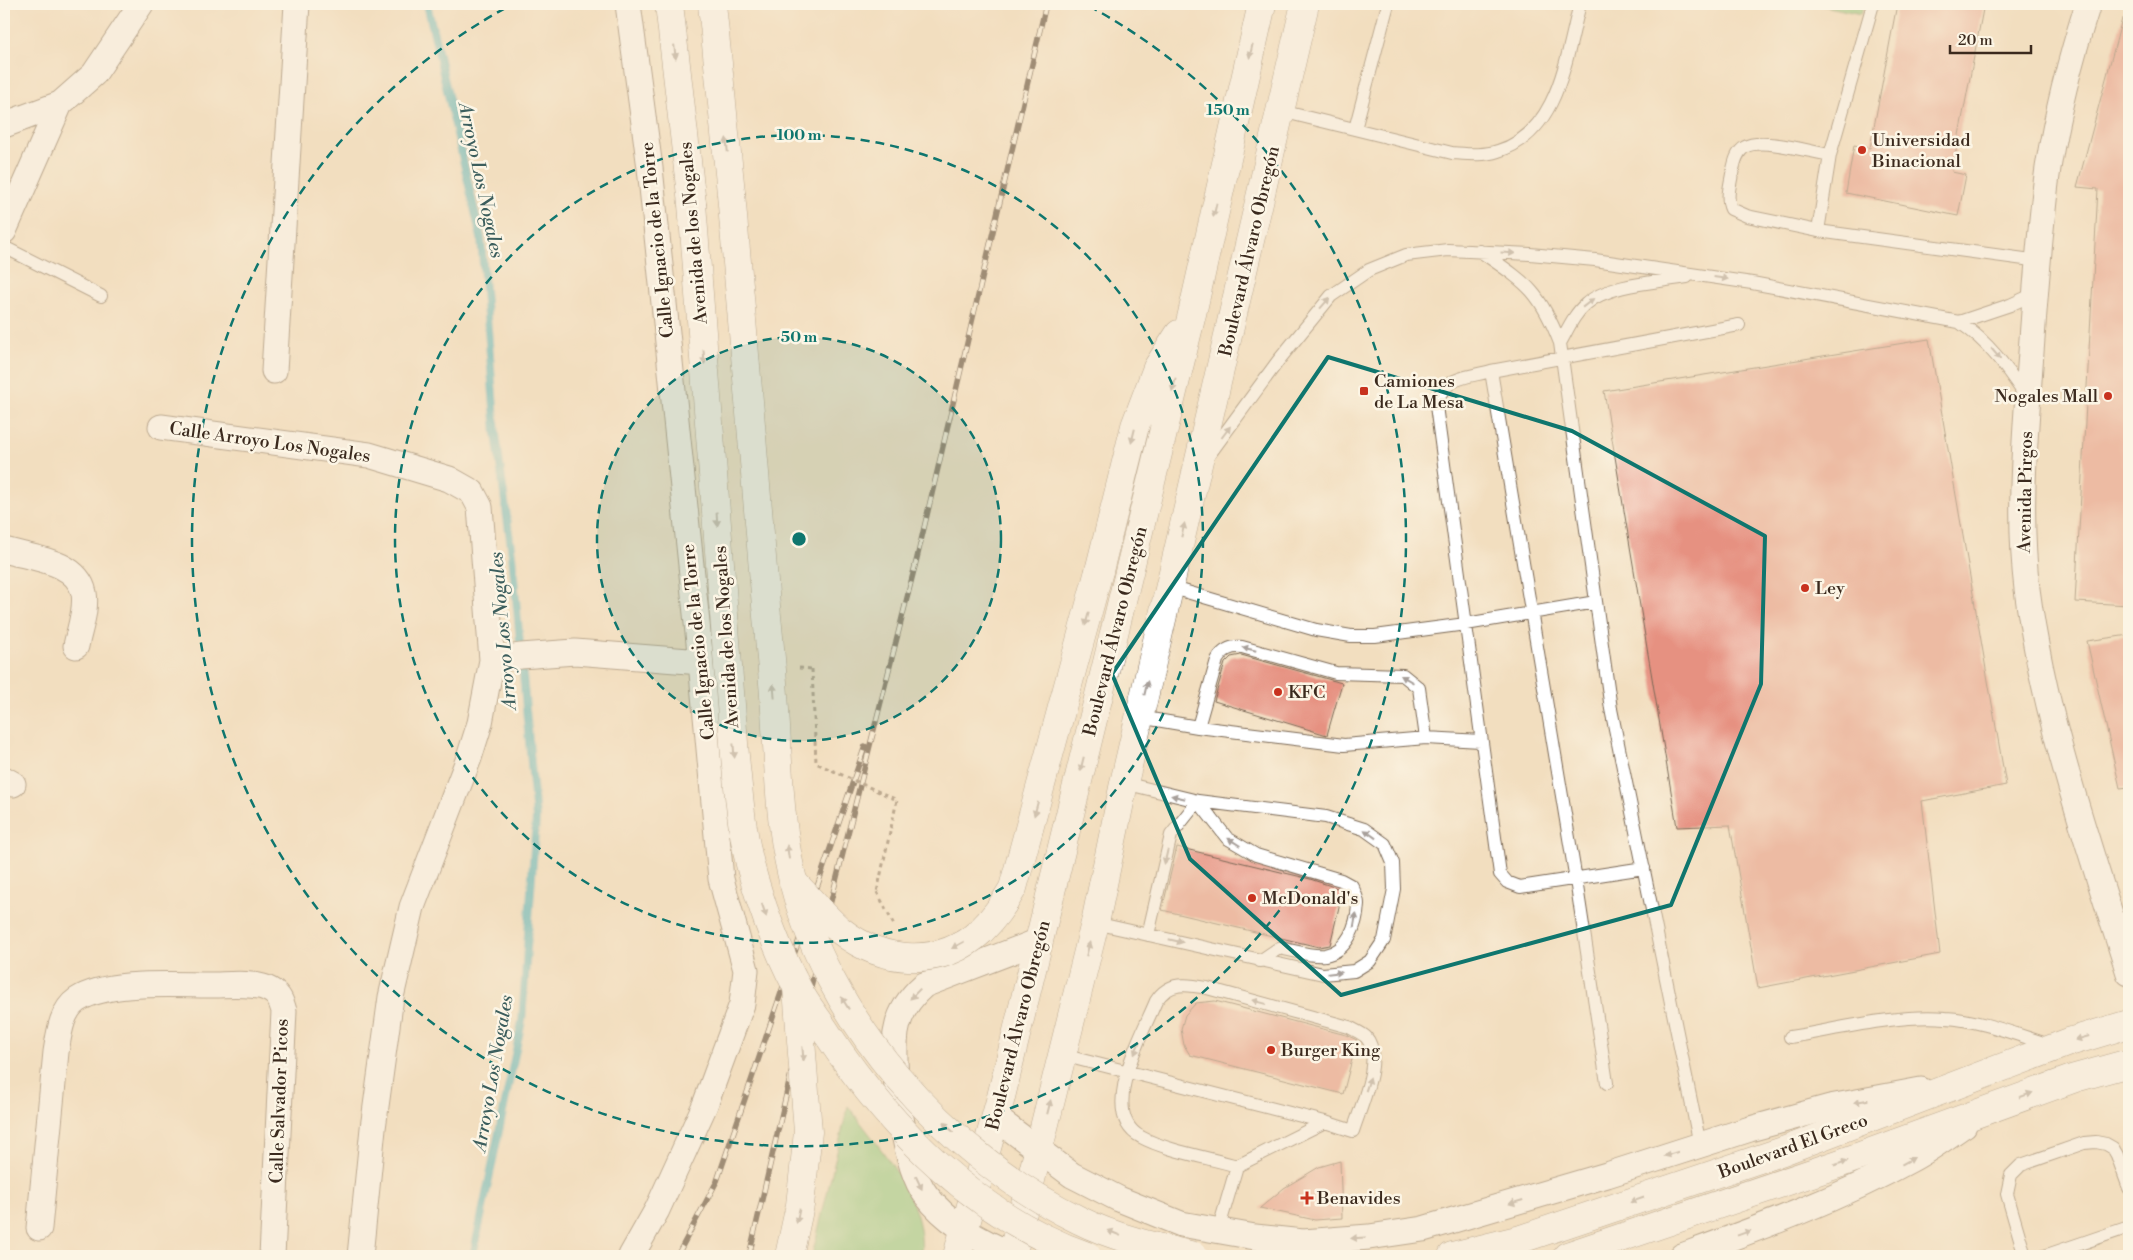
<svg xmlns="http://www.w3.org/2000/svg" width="2133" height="1260" viewBox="0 0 2133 1260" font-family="'Libre Bodoni',serif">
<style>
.green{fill:#8cc97e;stroke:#647a4e}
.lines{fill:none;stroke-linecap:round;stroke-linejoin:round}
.stream{stroke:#3eadbc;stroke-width:8}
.building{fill:#e69181}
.service-casing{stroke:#7b6956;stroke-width:14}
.minor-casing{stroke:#7b6956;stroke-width:27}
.secondary-casing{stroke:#7b6956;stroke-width:29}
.trunk-casing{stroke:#7b6956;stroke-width:29}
.path{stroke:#7b6956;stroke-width:3;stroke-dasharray:4 4;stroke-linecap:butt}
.service{stroke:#fff;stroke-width:12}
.minor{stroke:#fff;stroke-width:25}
.secondary{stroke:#fff;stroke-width:28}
.trunk{stroke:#fff;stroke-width:28}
.rail-casing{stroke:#3b2a1e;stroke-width:5.5}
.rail{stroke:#fcf5e5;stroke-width:4;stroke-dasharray:11;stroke-linecap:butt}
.secondary-bridge-casing{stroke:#7b6956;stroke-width:29;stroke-linecap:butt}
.trunk-bridge-casing{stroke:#7b6956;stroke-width:29;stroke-linecap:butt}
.path-bridge{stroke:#7b6956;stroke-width:3;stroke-dasharray:4 4;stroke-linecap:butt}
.secondary-bridge{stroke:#fff;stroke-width:28}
.trunk-bridge{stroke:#fff;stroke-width:28}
.oneway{fill:#a79f9a}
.marked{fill:none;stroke:#0f766e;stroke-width:4;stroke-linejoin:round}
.ring{fill:none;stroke:#0f766e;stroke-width:2.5;stroke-dasharray:9 6}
.poi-dot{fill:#c8321e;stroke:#fcf5e5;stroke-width:2}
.labels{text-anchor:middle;stroke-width:5;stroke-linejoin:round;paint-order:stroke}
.poi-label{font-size:18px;fill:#3b2a1e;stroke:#fcf5e5;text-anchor:start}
.street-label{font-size:18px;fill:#3b2a1e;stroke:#fcf5e5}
.water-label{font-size:19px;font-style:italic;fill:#3c5e5d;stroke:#fcf5e5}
.centre{fill:#0f766e;stroke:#fcf5e5;stroke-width:2.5}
.ring-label{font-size:15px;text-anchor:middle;font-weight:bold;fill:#0f766e;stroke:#fcf5e5;stroke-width:5;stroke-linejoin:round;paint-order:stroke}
</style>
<rect width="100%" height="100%" fill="#fcf5e5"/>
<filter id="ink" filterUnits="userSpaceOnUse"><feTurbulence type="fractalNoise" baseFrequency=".02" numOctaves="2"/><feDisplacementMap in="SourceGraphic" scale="10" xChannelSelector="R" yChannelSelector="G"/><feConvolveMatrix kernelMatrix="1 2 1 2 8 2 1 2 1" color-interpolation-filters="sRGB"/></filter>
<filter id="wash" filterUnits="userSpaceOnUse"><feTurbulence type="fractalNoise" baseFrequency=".0096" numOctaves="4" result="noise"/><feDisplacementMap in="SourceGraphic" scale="20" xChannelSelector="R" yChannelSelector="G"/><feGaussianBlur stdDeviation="1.12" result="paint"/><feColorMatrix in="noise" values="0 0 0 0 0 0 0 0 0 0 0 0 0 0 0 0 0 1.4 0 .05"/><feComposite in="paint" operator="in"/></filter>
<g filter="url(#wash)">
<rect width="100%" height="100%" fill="#f2debf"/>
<path class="green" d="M 1815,4 L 1864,4 L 1861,14 Z
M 848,1106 C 880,1149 927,1199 921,1256 L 812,1256 Z"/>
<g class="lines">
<path class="stream" d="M 427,4 L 481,238 L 496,434 L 512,555 L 536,818 L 522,1021 L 473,1256"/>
</g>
<g id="blocks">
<path class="building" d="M 1897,4 L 1984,4 L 1952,172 L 1966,175 L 1958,216 L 1846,193 L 1854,145 L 1870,148 Z
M 2122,19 L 2129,20 L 2129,605 L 2075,602 L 2098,189 L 2077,187 Z
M 1929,339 L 2006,785 L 1922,801 L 1940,954 L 1758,988 L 1730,825 L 1677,827 L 1604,391 Z
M 2129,635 L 2129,787 L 2120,788 L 2087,641 Z
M 1241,655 L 1342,683 L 1327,735 L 1214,701 L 1225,663 L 1231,657 Z
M 1177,847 L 1310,879 L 1343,890 L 1330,945 L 1319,947 L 1162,910 Z
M 1215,1001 L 1346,1035 L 1357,1040 L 1343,1094 L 1190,1055 L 1184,1045 L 1181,1029 L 1185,1015 L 1196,1003 Z
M 1340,1161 L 1342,1218 L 1315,1220 L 1260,1208 L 1284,1188 L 1319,1167 Z"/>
</g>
</g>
<g filter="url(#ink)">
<use href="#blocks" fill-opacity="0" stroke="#7b6956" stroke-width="1"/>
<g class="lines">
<defs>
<path id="service" d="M 1281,111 L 1452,153 C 1467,154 1483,156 1498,151 C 1559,133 1566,56 1580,4
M 1355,129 L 1388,4
M 1830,155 C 1811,152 1761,137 1745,147 C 1736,152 1734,165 1732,174 C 1730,186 1726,198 1731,209 L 1747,216 L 1818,231 L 2039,261
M 1818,231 L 1830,155 L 1873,4
M 4,247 L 101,296
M 1480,251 C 1526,283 1539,289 1560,343 L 1611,709 L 1700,1145
M 1959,322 L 2010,305 L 2036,293
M 1560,343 C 1568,329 1574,314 1586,304 C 1608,284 1658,282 1687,277
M 1491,371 L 1576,880 L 1607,1083
M 1206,459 L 1278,361 L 1331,296 L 1369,270 L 1406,255 L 1448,250 L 1530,254 L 1595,260 L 1752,283 L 1959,322 C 1989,342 2006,367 2025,395
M 1170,587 L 1316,630 L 1351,636 L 1375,636 L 1466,624 L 1596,602
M 1139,717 L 1198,727 L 1344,745 L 1426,738 L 1481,741
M 1198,727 L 1217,660 C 1223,650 1230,646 1242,647 L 1336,673 L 1403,675 L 1419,688 L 1426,738
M 1644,868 L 1520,887 L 1507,882 L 1500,874 L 1436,406 C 1443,376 1465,378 1491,371 L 1739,325
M 1095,923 L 1323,974 L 1354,971 L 1370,961 L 1384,940 L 1394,889 L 1393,863 L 1385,844 L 1364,829 L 1326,817 L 1198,801 L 1124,783
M 1148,935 L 1171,835 L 1198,801 L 1227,838 L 1256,855 L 1341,880 L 1352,886 C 1354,891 1358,898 1358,904 C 1357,925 1348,951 1325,955 C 1311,957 1292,950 1279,948 L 1260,961
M 1790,1037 C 1839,1029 1897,1014 1946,1018 C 1981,1020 2017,1035 2050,1045
M 1062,1055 L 1325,1122 L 1237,1166 C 1210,1158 1164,1150 1141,1137 C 1097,1114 1143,1033 1156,1001 C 1169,981 1187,984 1207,988 L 1349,1027 C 1354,1030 1362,1033 1366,1037 C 1384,1057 1360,1108 1353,1131 L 1325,1122
M 1218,1231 L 1237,1166
M 2025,1256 L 2007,1194 L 2011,1175 L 2021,1165 L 2084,1143 L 2096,1142 L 2106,1144 L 2113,1148 L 2117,1155 L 2129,1188
M 2044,1256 L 2129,1227"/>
<path id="minor" d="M 628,4 L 650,168 L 701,662 L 721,879 L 746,970 L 742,1004 L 705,1105 L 657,1210 L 631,1256
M 2088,4 C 2071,57 2057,112 2048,168 C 2039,233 2035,300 2030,366 C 2025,440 2018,515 2027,589 C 2044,719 2090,849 2129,973
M 4,125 L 60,104 L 94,74 L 141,4
M 4,231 L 60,104
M 274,371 L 297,4
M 161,427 L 369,455 L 449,479 L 472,492 L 480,507 L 492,660 L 480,723 L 469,758 L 412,907 L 391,997 L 373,1128 L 360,1256
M 4,550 C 30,558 77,560 84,593 C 87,610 79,630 76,646
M 492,660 L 521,656 L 575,652 L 701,662
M 4,779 L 13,784
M 996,1118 L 1072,1175 L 1119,1199 L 1181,1224 L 1255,1237 L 1303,1242 L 1369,1237 L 1423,1229 L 1607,1175 L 1750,1129 L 1830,1107 L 1921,1090
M 39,1228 L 56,1052 C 59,1035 61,1011 77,1000 C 108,980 173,985 209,985 C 227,985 250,982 266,988 C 278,993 281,1000 284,1011 L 272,1256
M 1016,1256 C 983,1243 948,1224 926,1195 C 904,1167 891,1069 896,1033 C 899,1013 909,998 924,985 L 1039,941
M 1682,1256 C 1759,1228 1837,1200 1910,1160 C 1929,1150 1946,1137 1964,1125"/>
<path id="secondary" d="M 669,4 L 692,204
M 712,4 L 731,193
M 1452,1256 L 1521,1239 L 1783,1151 L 2069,1042 L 2129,1024
M 1567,1256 L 1841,1163 L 2075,1078 L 2129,1063"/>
<path id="trunk" d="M 1099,571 L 1135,426 L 1157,368 L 1179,334
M 957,1256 L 1000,1101 L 1039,941 L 1192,314 L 1262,4
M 1012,1256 L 1095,923 L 1124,783 L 1305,4"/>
</defs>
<use href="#service" class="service-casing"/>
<use href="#minor" class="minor-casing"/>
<use href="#secondary" class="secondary-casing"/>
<use href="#trunk" class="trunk-casing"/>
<path class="path" d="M 799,668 L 812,669
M 877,892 L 895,927"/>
<use href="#service" class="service"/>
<use href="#minor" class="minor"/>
<use href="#secondary" class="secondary"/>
<use href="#trunk" class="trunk"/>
<defs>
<path id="rail" d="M 677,1256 L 717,1181 L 865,746
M 749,1256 L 828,913 L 917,558 L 1046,4"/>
</defs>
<use href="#rail" class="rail-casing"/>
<use href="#rail" class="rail"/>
<defs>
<path id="secondary-bridge" d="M 731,193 C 743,331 755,468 766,606 C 770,646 774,686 776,727 C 779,775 780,825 791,872 C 823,1018 946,1155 1079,1220 C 1115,1238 1155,1247 1194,1256
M 692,204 L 735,756 C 739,796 742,839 754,879 C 765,916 779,953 797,987 C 805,1004 818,1019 828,1035 C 891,1130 977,1217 1087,1256"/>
<path id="trunk-bridge" d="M 793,882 C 809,898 824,917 841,931 C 883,964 941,968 981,931 C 994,918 1004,904 1013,888 L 1099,571
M 789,1256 L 800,1205 L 808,1132 L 797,988"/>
</defs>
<use href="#secondary-bridge" class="secondary-bridge-casing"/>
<use href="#trunk-bridge" class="trunk-bridge-casing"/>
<path class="path-bridge" d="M 812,669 L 816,763 L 897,800 L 877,892"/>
<use href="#secondary-bridge" class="secondary-bridge"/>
<use href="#trunk-bridge" class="trunk-bridge"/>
</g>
<defs><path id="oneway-solid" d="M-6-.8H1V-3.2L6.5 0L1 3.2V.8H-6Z" transform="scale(1.25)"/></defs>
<g class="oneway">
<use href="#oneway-solid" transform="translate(1251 51) rotate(103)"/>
<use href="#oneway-solid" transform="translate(675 52) rotate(83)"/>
<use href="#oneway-solid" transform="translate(727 145) rotate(-96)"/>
<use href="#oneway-solid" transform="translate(1215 210) rotate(103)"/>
<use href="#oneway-solid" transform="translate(1508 253) rotate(3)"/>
<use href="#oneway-solid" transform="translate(1721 278) rotate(8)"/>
<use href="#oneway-solid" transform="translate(1325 303) rotate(-49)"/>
<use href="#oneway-solid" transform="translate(1588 303) rotate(-38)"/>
<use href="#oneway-solid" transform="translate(1996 354) rotate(50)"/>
<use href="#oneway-solid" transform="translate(704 357) rotate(86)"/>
<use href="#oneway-solid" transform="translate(1174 385) rotate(104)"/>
<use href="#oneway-solid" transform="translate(1226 432) rotate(-53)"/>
<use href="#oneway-solid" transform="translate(1133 436) rotate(104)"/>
<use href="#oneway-solid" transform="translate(717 519) rotate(86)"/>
<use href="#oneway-solid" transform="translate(1183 530) rotate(-77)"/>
<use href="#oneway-solid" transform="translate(1087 619) rotate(105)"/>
<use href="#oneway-solid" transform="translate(1249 649) rotate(-166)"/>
<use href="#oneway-solid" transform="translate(1407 679) rotate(-150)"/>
<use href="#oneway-solid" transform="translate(1146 688) rotate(-77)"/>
<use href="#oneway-solid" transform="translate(774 691) rotate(-95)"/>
<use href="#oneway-solid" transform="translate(734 751) rotate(85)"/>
<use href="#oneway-solid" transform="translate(1082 764) rotate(104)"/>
<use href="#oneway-solid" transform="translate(1178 797) rotate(-167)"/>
<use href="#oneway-solid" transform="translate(1036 809) rotate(105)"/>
<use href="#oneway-solid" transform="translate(1370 834) rotate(-144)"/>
<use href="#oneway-solid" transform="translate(1234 842) rotate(-148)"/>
<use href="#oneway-solid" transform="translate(788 852) rotate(-98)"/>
<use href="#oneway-solid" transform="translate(1166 857) rotate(103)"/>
<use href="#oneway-solid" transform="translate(764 910) rotate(71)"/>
<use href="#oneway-solid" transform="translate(1355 920) rotate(-80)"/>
<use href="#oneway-solid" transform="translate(1176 941) rotate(13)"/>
<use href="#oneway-solid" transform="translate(958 945) rotate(151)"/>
<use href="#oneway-solid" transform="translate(1088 949) rotate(-76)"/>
<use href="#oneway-solid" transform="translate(1335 973) rotate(-6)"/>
<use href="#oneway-solid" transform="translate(915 994) rotate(134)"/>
<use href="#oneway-solid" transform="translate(1259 1002) rotate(-165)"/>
<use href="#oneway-solid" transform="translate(845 1003) rotate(-122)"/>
<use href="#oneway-solid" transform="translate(2082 1038) rotate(164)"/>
<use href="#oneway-solid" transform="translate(1137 1048) rotate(112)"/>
<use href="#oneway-solid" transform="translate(803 1054) rotate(85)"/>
<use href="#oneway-solid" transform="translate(1368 1084) rotate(-72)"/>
<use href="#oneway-solid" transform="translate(2026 1095) rotate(-19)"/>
<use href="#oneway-solid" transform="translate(1861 1101) rotate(170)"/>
<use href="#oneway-solid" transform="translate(1049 1107) rotate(-76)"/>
<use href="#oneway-solid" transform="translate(948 1127) rotate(-138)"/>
<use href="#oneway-solid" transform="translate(1671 1154) rotate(162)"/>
<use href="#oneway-solid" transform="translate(1908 1161) rotate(-29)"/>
<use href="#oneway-solid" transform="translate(1841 1163) rotate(-19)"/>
<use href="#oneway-solid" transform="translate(919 1183) rotate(65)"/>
<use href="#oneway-solid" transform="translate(1637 1200) rotate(161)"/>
<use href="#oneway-solid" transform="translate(1516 1202) rotate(164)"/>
<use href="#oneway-solid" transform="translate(798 1216) rotate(102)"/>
<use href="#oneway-solid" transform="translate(1114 1233) rotate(-158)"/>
<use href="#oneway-solid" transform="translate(1744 1233) rotate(-20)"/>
<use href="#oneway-solid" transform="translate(1358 1238) rotate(176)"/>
</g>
</g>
<path d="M0 0H2133V1260H0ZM 1328,357 L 1572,431 L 1765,536 L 1761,684 L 1671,905 L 1341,995 L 1190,859 L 1112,674 Z" fill="#f2debf" fill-opacity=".55" fill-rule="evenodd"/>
<path class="marked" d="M 1328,357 L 1572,431 L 1765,536 L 1761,684 L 1671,905 L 1341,995 L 1190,859 L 1112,674 Z"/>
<circle cx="799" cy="539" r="202" fill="#0f766e" fill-opacity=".12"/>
<g class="ring">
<circle cx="799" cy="539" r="202"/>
<circle cx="799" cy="539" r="404"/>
<path d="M1089 6A607 607 0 1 1 509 6"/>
</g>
<g class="poi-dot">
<circle cx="1862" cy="150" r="5"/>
<rect x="1359" y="386" width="10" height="10" rx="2.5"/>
<circle cx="2108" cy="396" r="5"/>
<circle cx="1805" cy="588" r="5"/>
<circle cx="1278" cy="692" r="5"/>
<circle cx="1252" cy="898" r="5"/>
<circle cx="1271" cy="1050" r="5"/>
<path d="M1304.5 1190.5h5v5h5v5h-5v5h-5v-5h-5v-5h5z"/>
</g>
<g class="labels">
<g class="poi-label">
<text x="1872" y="146">Universidad<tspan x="1872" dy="21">Binacional</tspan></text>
<text x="1374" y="387">Camiones<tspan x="1374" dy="21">de La Mesa</tspan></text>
<text x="2098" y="402" text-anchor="end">Nogales Mall</text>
<text x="1815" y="594">Ley</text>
<text x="1288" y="698">KFC</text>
<text x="1262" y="904">McDonald's</text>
<text x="1281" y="1056">Burger King</text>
<text x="1317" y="1204">Benavides</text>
</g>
<g class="street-label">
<text transform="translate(693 233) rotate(-95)" y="6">Avenida de los Nogales</text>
<text transform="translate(657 240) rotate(-96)" y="6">Calle Ignacio de la Torre</text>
<text transform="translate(1249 251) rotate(-77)" y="6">Boulevard Álvaro Obregón</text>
<text transform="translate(270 442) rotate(8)" y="6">Calle Arroyo Los Nogales</text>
<text transform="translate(2025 492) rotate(-89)" y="6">Avenida Pirgos</text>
<text transform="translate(1115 631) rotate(-76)" y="6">Boulevard Álvaro Obregón</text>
<text transform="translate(726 637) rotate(-94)" y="6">Avenida de los Nogales</text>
<text transform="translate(698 642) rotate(-96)" y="6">Calle Ignacio de la Torre</text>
<text transform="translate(1018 1025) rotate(-76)" y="6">Boulevard Álvaro Obregón</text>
<text transform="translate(279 1101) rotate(-88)" y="6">Calle Salvador Picos</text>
<text transform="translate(1793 1146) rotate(-20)" y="6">Boulevard El Greco</text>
</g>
<g class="water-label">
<text transform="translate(482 180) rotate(78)" y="7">Arroyo Los Nogales</text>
<text transform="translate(502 631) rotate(-95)" y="7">Arroyo Los Nogales</text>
<text transform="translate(492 1073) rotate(-80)" y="7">Arroyo Los Nogales</text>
</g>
</g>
<circle cx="799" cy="539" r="8" class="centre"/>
<g class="ring-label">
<text x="1228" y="115">150 m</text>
<text x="799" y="140">100 m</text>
<text x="799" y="342">50 m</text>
</g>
<rect width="2133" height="1260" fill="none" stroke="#fcf5e5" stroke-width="20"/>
<path d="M1950 45v8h81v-8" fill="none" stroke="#3b2a1e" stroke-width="2.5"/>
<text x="1958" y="45" font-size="15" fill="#3b2a1e" stroke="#fcf5e5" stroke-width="4" paint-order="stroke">20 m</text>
</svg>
